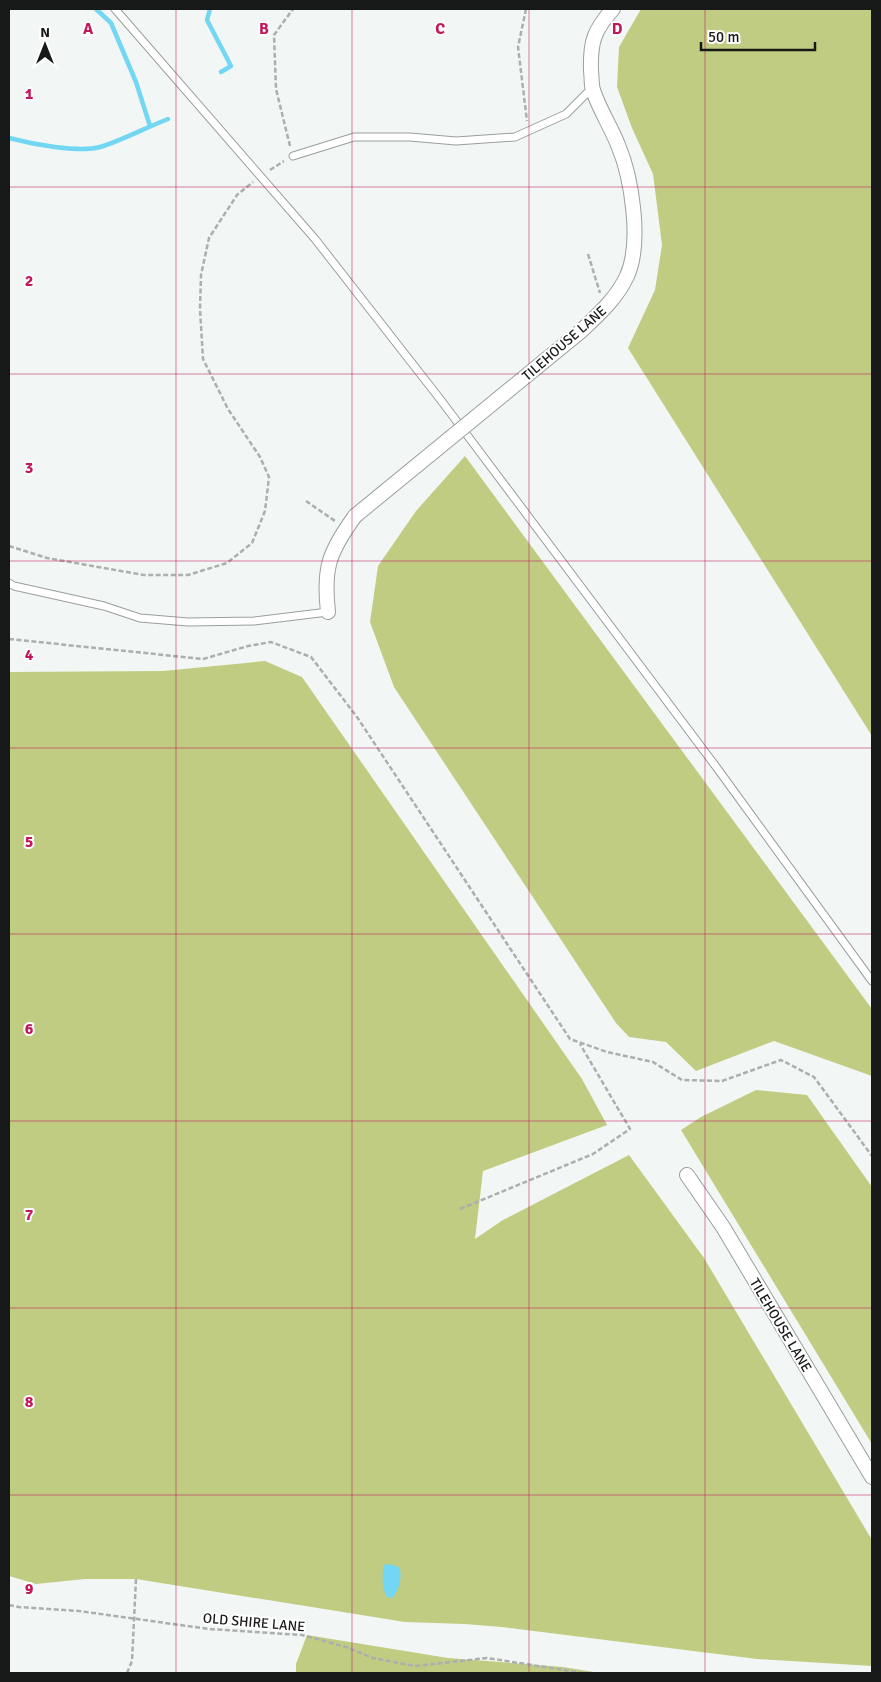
<svg xmlns="http://www.w3.org/2000/svg" width="881" height="1682" viewBox="0 0 881 1682" font-family="Signika,sans-serif">
<style>
.green{fill:#c0cc81}
.water{fill:#73d6f2}
.lines{fill:none;stroke-linecap:round;stroke-linejoin:round}
.stream{stroke:#73d6f2;stroke-width:4.5}
.lane-casing{stroke:#9a9f9c;stroke-width:9}
.street-casing{stroke:#9a9f9c;stroke-width:16}
.path{stroke:#abafad;stroke-width:2.5;stroke-dasharray:5 2.5;stroke-linecap:butt}
.lane{stroke:#fff;stroke-width:7}
.street{stroke:#fff;stroke-width:14}
.street-bridge-casing{stroke:#9a9f9c;stroke-width:16;stroke-linecap:butt}
.street-bridge{stroke:#fff;stroke-width:14}
.grid{fill:none;stroke:#c2185b;stroke-width:1;stroke-opacity:0.55}
.labels{text-anchor:middle;stroke-width:4;stroke-linejoin:round;paint-order:stroke}
.street-label{font-size:14px;fill:#171918;stroke:#fff}
.grid-label{font-size:16px;text-anchor:middle;font-weight:bold;fill:#c2185b;stroke:#fff;stroke-width:4;stroke-linejoin:round;paint-order:stroke}
</style>
<rect width="100%" height="100%" fill="#f2f7f5"/>
<path class="green" d="M 641,9 L 872,9 L 872,736 L 628,348 L 655,290 L 662,245 L 653,174 L 632,128 L 617,87 L 619,47 Z
M 465,456 L 872,1009 L 872,1076 L 774,1041 L 696,1071 L 666,1042 L 629,1037 L 616,1023 L 394,687 L 370,622 L 378,566 L 416,511 Z
M 265,661 L 302,677 L 582,1079 L 607,1125 L 483,1171 L 475,1239 L 503,1220 L 629,1155 L 704,1258 L 872,1540 L 872,1666 L 757,1659 L 502,1627 L 465,1624 L 405,1622 L 136,1579 L 85,1579 L 36,1584 L 9,1576 L 9,672 L 163,671 Z
M 756,1090 L 807,1095 L 872,1187 L 872,1444 L 681,1130 L 701,1117 Z
M 307,1635 L 448,1658 L 563,1667 L 600,1673 L 296,1673 L 296,1664 Z"/>
<path class="water" d="M 389,1564 L 399,1567 C 403,1575 399,1592 392,1598 L 387,1597 C 381,1587 383,1577 383,1565 Z"/>
<g class="lines">
<path class="stream" d="M 96,9 L 111,23 L 136,82 L 150,126
M 210,9 L 207,20 L 231,66 L 221,72
M 9,138 C 32,144 78,153 100,147 C 121,141 147,127 168,119"/>
<defs>
<path id="lane" d="M 115,9 L 315,239 L 440,399 L 717,768 L 872,981
M 293,156 L 354,137 L 410,137 L 456,141 L 515,137 L 566,114 L 592,88
M 9,583 L 14,586 L 104,606 L 140,618 L 188,622 L 254,621 L 328,612"/>
<path id="street" d="M 581,331 C 598,315 617,298 627,276 C 642,243 632,178 618,145 C 611,127 599,109 593,90 C 591,84 592,77 591,71 C 590,42 594,30 613,9
M 328,612 C 323,568 329,552 355,516
M 687,1175 L 723,1227 L 872,1477"/>
</defs>
<use href="#lane" class="lane-casing"/>
<use href="#street" class="street-casing"/>
<path class="path" d="M 526,9 L 518,47 L 527,121
M 290,146 L 276,89 L 274,35 L 293,9
M 270,170 L 284,161
M 588,254 L 600,293
M 306,501 L 335,521
M 9,546 L 47,558 L 144,575 L 188,575 L 227,563 L 252,543 L 265,511 L 269,477 L 260,457 L 228,409 L 203,359 L 200,309 L 201,275 L 209,238 L 237,195 L 253,182
M 9,639 L 203,659 L 248,646 L 271,642 L 311,657 L 357,717 L 570,1039 L 607,1052 L 653,1062 L 682,1080 L 722,1081 L 781,1060 L 814,1077 L 872,1156
M 460,1209 L 593,1154 L 630,1129 L 580,1044
M 9,1605 L 19,1607 L 79,1611 L 209,1629 L 302,1635 L 346,1647 L 373,1658 L 415,1666 L 487,1658 L 583,1673
M 127,1673 L 132,1661 L 136,1579"/>
<use href="#lane" class="lane"/>
<use href="#street" class="street"/>
<defs>
<path id="street-bridge" d="M 355,516 L 581,331"/>
</defs>
<use href="#street-bridge" class="street-bridge-casing"/>
<use href="#street-bridge" class="street-bridge"/>
</g>
<path class="grid" d="M 176,9 L 176,1673M 352,9 L 352,1673M 529,9 L 529,1673M 705,9 L 705,1673M 9,187 L 872,187M 9,374 L 872,374M 9,561 L 872,561M 9,748 L 872,748M 9,934 L 872,934M 9,1121 L 872,1121M 9,1308 L 872,1308M 9,1495 L 872,1495"/>
<g class="labels">
<g class="street-label">
<text transform="translate(564 343) rotate(-41)" y="5">TILEHOUSE LANE</text>
<text transform="translate(781 1325) rotate(59)" y="5">TILEHOUSE LANE</text>
<text transform="translate(254 1622) rotate(5)" y="5">OLD SHIRE LANE</text>
</g>
</g>
<g class="grid-label">
<text x="88" y="34">A</text>
<text x="264" y="34">B</text>
<text x="440" y="34">C</text>
<text x="617" y="34">D</text>
<text x="29" y="99">1</text>
<text x="29" y="286">2</text>
<text x="29" y="473">3</text>
<text x="29" y="660">4</text>
<text x="29" y="847">5</text>
<text x="29" y="1034">6</text>
<text x="29" y="1220">7</text>
<text x="29" y="1407">8</text>
<text x="29" y="1594">9</text>
</g>
<rect width="881" height="1682" fill="none" stroke="#171918" stroke-width="20"/>
<g transform="translate(45 45)" stroke="#ffffff" stroke-width="4" paint-order="stroke">
<path d="M0-4L9 19L0 12L-9 19Z" fill="#171918"/>
<text y="-8" font-size="14" font-weight="bold" text-anchor="middle" fill="#171918">N</text>
</g>
<path d="M701 42v8h114v-8" fill="none" stroke="#171918" stroke-width="2.5"/>
<text x="708" y="42" font-size="15" fill="#171918" stroke="#ffffff" stroke-width="4" paint-order="stroke">50 m</text>
</svg>
